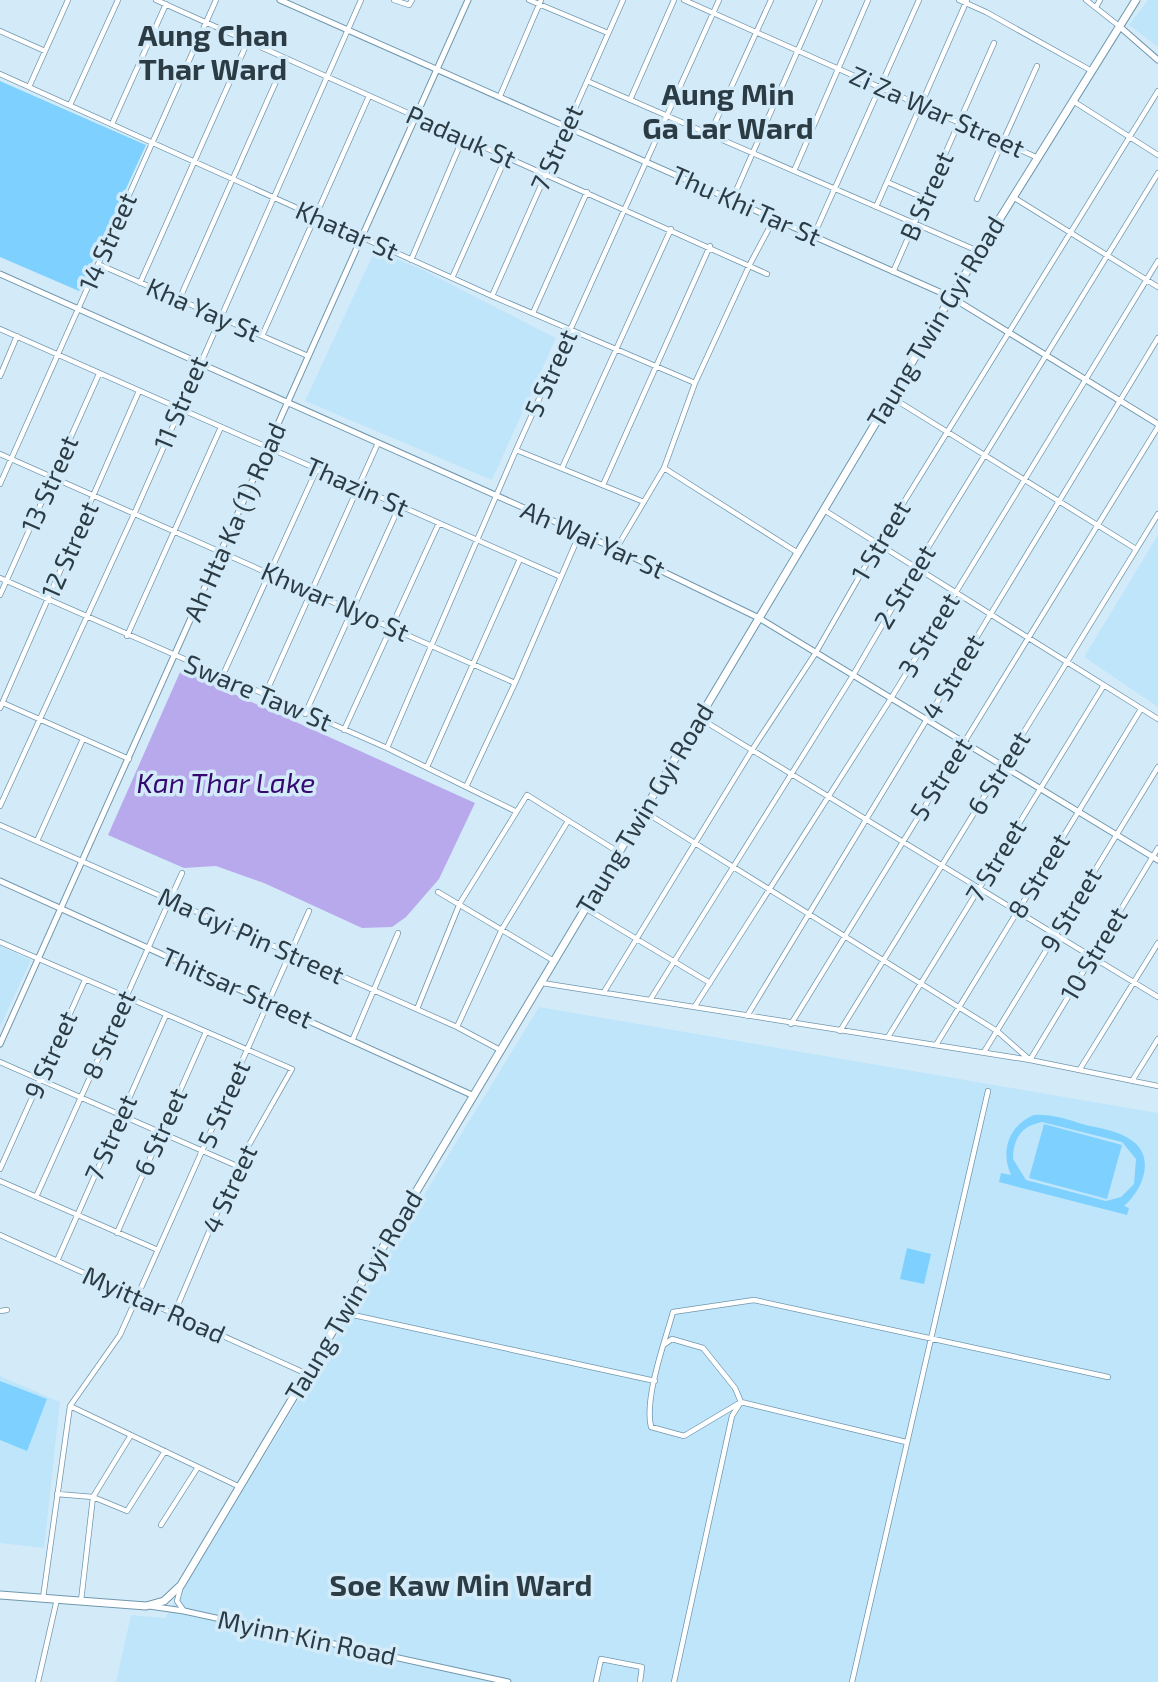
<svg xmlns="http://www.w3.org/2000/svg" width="1158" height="1682" viewBox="0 0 1158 1682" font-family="'Exo 2',sans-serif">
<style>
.built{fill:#bfe5fb}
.green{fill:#7ed1ff;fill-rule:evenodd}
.water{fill:#b8a9ed}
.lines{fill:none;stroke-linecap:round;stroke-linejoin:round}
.minor-casing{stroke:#7197ad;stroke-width:6}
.tertiary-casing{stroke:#7197ad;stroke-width:7}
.trunk-casing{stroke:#7197ad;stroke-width:9}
.minor{stroke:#fff;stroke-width:4.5}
.tertiary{stroke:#fff;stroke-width:5}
.trunk{stroke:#fff;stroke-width:7}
.labels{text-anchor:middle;stroke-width:7;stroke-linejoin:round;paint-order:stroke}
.street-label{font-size:26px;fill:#2c3c45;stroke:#d3ebf9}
.water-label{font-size:28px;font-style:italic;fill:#360970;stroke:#d3ebf9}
.quarter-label{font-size:30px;font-weight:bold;fill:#2c3c45;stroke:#d3ebf9}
</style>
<rect width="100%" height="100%" fill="#d3ebf9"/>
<path class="built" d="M 1148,0 L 1158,0 L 1158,47 L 1129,25 Z
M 375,250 L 421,269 L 556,338 L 492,480 L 305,401 Z
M 1158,535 L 1158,707 L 1084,657 Z
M 0,946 L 31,960 L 0,1027 Z
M 539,1007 L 1158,1113 L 1158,1682 L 116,1682 L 131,1615 L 165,1618 Z
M 0,1376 L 60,1402 L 44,1548 L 0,1543 Z"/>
<path class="green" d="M 0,81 L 146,145 L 79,291 L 0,257 Z
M 1034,1115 C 1051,1114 1066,1119 1082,1124 C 1097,1128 1115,1130 1128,1138 C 1157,1154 1144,1189 1124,1206 L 1129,1208 L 1127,1215 L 999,1182 L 1001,1173 L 1011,1175 C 1000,1151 1009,1125 1034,1115 ZM 1042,1122 L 1122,1142 L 1136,1159 L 1134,1184 L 1121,1197 L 1106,1201 L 1026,1180 L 1013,1159 C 1013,1139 1021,1126 1042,1122 Z
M 1044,1124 L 1122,1145 L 1107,1199 L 1029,1178 Z
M 907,1248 L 931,1254 L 924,1284 L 900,1279 Z
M 0,1381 L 47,1399 L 27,1451 L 0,1440 Z"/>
<path class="water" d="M 181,670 L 475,803 L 439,879 L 406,917 L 392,927 L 362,928 L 264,883 L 216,866 L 184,868 L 108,835 Z"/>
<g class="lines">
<defs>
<path id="minor" d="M 156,0 L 767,274
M 394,0 L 409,5 L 412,0
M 529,0 L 608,33
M 684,0 L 1036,157
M 959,0 L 986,12 L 1090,70
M 1086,0 L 1119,26
M 1096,7 L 1100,0
M 0,31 L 45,51
M 0,74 L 492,296 L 695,383
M 587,81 L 978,251
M 29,87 L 68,0
M 500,96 L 541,0
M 630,100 L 674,0
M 1073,101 L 1158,155
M 70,105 L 118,0
M 112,124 L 166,4
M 709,136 L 771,0
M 794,171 L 868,0
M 887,182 L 926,199
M 1013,197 L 1158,287
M 977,199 L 1037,66
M 732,200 L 820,0
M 876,207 L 967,0
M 813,237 L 919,0
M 411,260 L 463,138
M 98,264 L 308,356
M 893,272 L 994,43
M 452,278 L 506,157
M 140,283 L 248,41
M 492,296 L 623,0
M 179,300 L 286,59
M 533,313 L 587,192
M 0,329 L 561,577
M 262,336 L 369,96
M 0,376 L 17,336
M 891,397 L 1136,549
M 516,450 L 644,502
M 0,454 L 515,683
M 562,468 L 671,229
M 664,468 L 798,553
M 0,484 L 216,0
M 603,485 L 710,246
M 824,510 L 1158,719
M 616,549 L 664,468 L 695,383 L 750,264 L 774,219
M 0,578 L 387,748 L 515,811
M 0,595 L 99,374
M 127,636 L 221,427
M 222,677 L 317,469
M 264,697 L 378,443
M 3,703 L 129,759
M 0,708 L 139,391
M 305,714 L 400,505
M 701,719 L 1158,997
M 344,730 L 439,523
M 387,748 L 516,450 L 719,0
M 427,767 L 520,559
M 466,787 L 515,683 L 580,533
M 0,806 L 135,512 L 361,0
M 645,812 L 997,1031 L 1030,1060 L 1158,1086
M 0,825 L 457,1027 L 500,1050
M 37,841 L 83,739
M 438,892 L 554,961
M 585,908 L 710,983
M 0,942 L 292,1069 L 237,1166 L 174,1314
M 542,983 L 1030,1060 L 1158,848
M 604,992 L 752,750 L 815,654 L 878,544 L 1158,91
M 650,1000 L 852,677 L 916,567 L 1158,173
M 695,1006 L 890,700 L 1158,261
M 417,1009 L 460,903 L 527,795 L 620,853
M 747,1016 L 1158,338
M 791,1024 L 1158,427
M 457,1027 L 502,929 L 568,821
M 840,1031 L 1158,514
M 888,1037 L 1104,685
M 352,1041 L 398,933
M 936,1045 L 1141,709
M 984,1052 L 1158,767
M 0,1062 L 237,1166
M 1080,1069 L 1158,943
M 1132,1081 L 1158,1039
M 0,1169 L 85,980
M 0,1181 L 158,1250
M 36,1197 L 182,873
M 117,1233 L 206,1032
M 0,1235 L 307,1374
M 57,1261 L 166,1015
M 0,1311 L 7,1310
M 344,1313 L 655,1381
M 665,1344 L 672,1339 L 703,1348 L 735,1388 L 741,1402 L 684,1436 L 651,1427 C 644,1398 665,1341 673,1312 L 754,1300 L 1108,1377
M 70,1406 L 240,1487
M 57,1494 L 93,1497 L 127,1511 L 165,1451
M 161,1525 L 198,1467
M 181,1586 L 177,1601 L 184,1611
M 43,1598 L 70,1406 L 120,1335 L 309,911
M 81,1601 L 93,1497 L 131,1435
M 38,1682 L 57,1599
M 596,1682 L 601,1659 L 642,1667 L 640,1682
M 674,1682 L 732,1416 L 741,1402 L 906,1442
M 852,1682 L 988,1091"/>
<path id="tertiary" d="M 280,0 L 951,297 L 1158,424
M 1119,26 L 1158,60
M 0,274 L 616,549 L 759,618 L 1158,860
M 0,881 L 474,1096
M 0,1044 L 468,0
M 149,1606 L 184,1611 L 508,1682"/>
<path id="trunk" d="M 0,1595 L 146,1606 L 164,1601 L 181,1585 L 951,297 L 1136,0"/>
</defs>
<use href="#minor" class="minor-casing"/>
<use href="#tertiary" class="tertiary-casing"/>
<use href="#trunk" class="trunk-casing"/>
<use href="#minor" class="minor"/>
<use href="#tertiary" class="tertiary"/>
<use href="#trunk" class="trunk"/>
</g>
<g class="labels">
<g class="street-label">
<text transform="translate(937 112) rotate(24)" y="9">Zi Za War Street</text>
<text transform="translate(461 137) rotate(24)" y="9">Padauk St</text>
<text transform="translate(557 148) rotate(-66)" y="9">7 Street</text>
<text transform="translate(927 196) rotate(-66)" y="9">B Street</text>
<text transform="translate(746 206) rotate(24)" y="9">Thu Khi Tar St</text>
<text transform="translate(347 231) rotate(24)" y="9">Khatar St</text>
<text transform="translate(108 242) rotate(-66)" y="9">14 Street</text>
<text transform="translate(203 310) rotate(24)" y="9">Kha Yay St</text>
<text transform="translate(936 322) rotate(-59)" y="9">Taung Twin Gyi Road</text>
<text transform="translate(551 373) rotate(-66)" y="9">5 Street</text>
<text transform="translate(181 403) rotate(-67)" y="9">11 Street</text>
<text transform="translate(50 484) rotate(-66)" y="9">13 Street</text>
<text transform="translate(357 487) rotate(24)" y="9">Thazin St</text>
<text transform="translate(235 522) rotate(-66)" y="9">Ah Hta Ka (1) Road</text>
<text transform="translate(593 540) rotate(24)" y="9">Ah Wai Yar St</text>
<text transform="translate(881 541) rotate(-59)" y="9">1 Street</text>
<text transform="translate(70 550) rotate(-66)" y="9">12 Street</text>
<text transform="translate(905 587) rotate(-59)" y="9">2 Street</text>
<text transform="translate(335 602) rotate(24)" y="9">Khwar Nyo St</text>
<text transform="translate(929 635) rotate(-59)" y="9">3 Street</text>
<text transform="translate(953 677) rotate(-59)" y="9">4 Street</text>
<text transform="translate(258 693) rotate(23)" y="9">Sware Taw St</text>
<text transform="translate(999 773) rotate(-58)" y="9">6 Street</text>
<text transform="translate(941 779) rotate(-58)" y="9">5 Street</text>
<text transform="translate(645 809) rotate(-59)" y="9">Taung Twin Gyi Road</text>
<text transform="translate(996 861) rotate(-59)" y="9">7 Street</text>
<text transform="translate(1039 876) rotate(-59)" y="9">8 Street</text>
<text transform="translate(1071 910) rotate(-59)" y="9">9 Street</text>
<text transform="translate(251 936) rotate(24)" y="9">Ma Gyi Pin Street</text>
<text transform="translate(1094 954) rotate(-59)" y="9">10 Street</text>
<text transform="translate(237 988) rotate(24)" y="9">Thitsar Street</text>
<text transform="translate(109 1035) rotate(-66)" y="9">8 Street</text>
<text transform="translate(51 1055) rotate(-66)" y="9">9 Street</text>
<text transform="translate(224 1104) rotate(-66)" y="9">5 Street</text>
<text transform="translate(161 1132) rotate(-66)" y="9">6 Street</text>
<text transform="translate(111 1138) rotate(-66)" y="9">7 Street</text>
<text transform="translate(230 1189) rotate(-65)" y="9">4 Street</text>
<text transform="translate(354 1296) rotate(-59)" y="9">Taung Twin Gyi Road</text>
<text transform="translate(154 1305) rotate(24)" y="9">Myittar Road</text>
<text transform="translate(307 1638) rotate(12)" y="9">Myinn Kin Road</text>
</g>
<g class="water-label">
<text x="226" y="793">Kan Thar Lake</text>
</g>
<g class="quarter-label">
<text x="213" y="46">Aung Chan<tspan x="213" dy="34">Thar Ward</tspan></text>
<text x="728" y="105">Aung Min<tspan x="728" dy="34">Ga Lar Ward</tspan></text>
<text x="461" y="1596">Soe Kaw Min Ward</text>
</g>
</g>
</svg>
